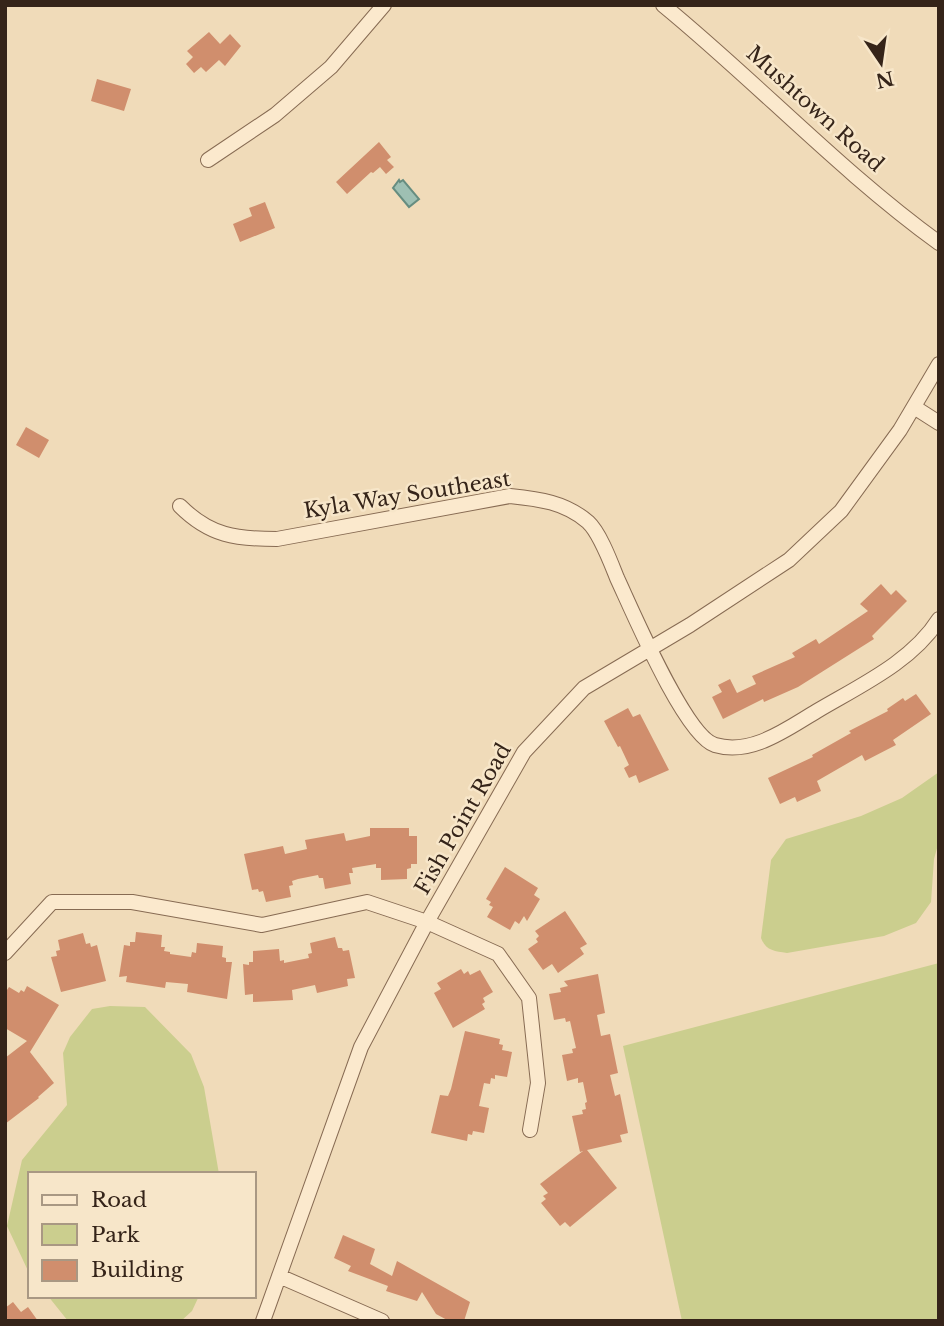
<svg xmlns="http://www.w3.org/2000/svg" width="944" height="1326" viewBox="0 0 944 1326" font-family="'Libre Baskerville',serif">
<style>
.green{fill:#cbce8e}
.water{fill:#9ec0b3;stroke:#668d80;stroke-width:2}
.building{fill:#d08e6d}
.lines{fill:none;stroke-linecap:round;stroke-linejoin:round}
.minor-casing{stroke:#876b53;stroke-width:16}
.minor{stroke:#fbe9cd;stroke-width:14}
.labels{text-anchor:middle;stroke-width:5;stroke-linejoin:round;paint-order:stroke}
.street-label{font-size:21px;fill:#352419;stroke:#f7e6c9}
</style>
<rect width="100%" height="100%" fill="#f0dbb9"/>
<path class="green" d="M 939,772 L 939,841 L 934,859 L 931,902 L 916,923 L 884,936 L 787,953 C 774,951 766,951 761,938 L 771,860 L 786,839 L 861,816 L 902,798 Z
M 939,963 L 939,1321 L 682,1321 L 623,1046 Z
M 110,1006 L 145,1007 L 191,1054 L 204,1087 L 219,1174 L 30,1174 L 30,1275 L 7,1226 L 22,1160 L 67,1105 L 63,1053 L 70,1037 L 92,1009 Z
M 48,1296 L 199,1296 L 192,1311 L 181,1321 L 68,1321 Z"/>
<path class="water" d="M 399,180 L 400,182 L 403,180 L 419,199 L 409,207 L 393,188 Z"/>
<path class="building" d="M 209,32 L 220,44 L 230,34 L 241,46 L 225,66 L 219,60 L 206,72 L 201,67 L 194,73 L 186,64 L 193,57 L 187,51 Z
M 97,79 L 131,89 L 124,111 L 91,101 Z
M 379,142 L 391,157 L 387,160 L 394,167 L 386,174 L 380,167 L 373,173 L 371,172 L 347,194 L 336,182 Z
M 265,202 L 275,228 L 240,242 L 233,224 L 252,216 L 249,208 Z
M 26,427 L 49,440 L 39,458 L 16,445 Z
M 881,584 L 891,595 L 896,590 L 907,601 L 872,636 L 874,639 L 798,687 L 764,702 L 763,699 L 723,719 L 712,697 L 722,692 L 718,685 L 730,679 L 737,693 L 756,684 L 752,676 L 795,657 L 792,653 L 816,639 L 819,644 L 868,611 L 860,604 Z
M 916,694 L 931,714 L 893,740 L 896,745 L 865,761 L 862,755 L 817,781 L 821,791 L 797,802 L 795,797 L 780,804 L 768,778 L 813,757 L 812,755 L 851,733 L 849,731 L 888,711 L 887,709 L 903,698 L 905,701 Z
M 628,708 L 633,717 L 640,714 L 669,770 L 639,783 L 636,775 L 629,778 L 624,768 L 629,765 L 620,746 L 618,747 L 604,721 Z
M 370,828 L 409,828 L 409,836 L 417,836 L 417,864 L 411,864 L 411,868 L 407,869 L 407,879 L 381,880 L 381,868 L 376,868 L 376,864 L 352,868 L 353,873 L 349,873 L 351,884 L 325,889 L 323,878 L 319,878 L 318,875 L 298,879 L 292,881 L 293,885 L 289,886 L 291,897 L 266,902 L 263,891 L 259,892 L 258,889 L 252,890 L 244,854 L 283,846 L 285,854 L 307,849 L 305,840 L 344,833 L 346,841 L 370,836 Z
M 505,867 L 538,888 L 534,895 L 540,899 L 527,921 L 524,916 L 519,924 L 515,921 L 510,930 L 487,917 L 493,907 L 489,905 L 491,902 L 486,899 Z
M 565,911 L 587,944 L 580,948 L 584,954 L 558,973 L 552,964 L 543,970 L 528,949 L 538,942 L 536,939 L 539,936 L 535,931 Z
M 136,932 L 162,935 L 161,947 L 165,947 L 164,951 L 170,952 L 170,954 L 191,957 L 192,952 L 196,953 L 197,943 L 223,946 L 222,957 L 226,958 L 226,962 L 232,962 L 227,999 L 187,992 L 188,984 L 166,982 L 165,988 L 126,982 L 127,976 L 119,977 L 124,945 L 130,946 L 130,942 L 135,942 Z
M 83,933 L 86,944 L 90,943 L 91,947 L 97,945 L 106,981 L 61,992 L 51,957 L 57,956 L 56,951 L 60,950 L 58,940 Z
M 335,937 L 338,948 L 342,948 L 343,951 L 349,950 L 355,978 L 347,979 L 348,986 L 317,993 L 315,985 L 292,990 L 293,1000 L 253,1002 L 253,994 L 245,995 L 243,964 L 249,965 L 249,962 L 253,962 L 253,951 L 279,949 L 280,961 L 284,960 L 284,963 L 309,958 L 308,954 L 312,953 L 310,943 Z
M 461,969 L 464,974 L 468,971 L 470,975 L 480,970 L 493,992 L 483,998 L 485,1002 L 482,1004 L 485,1009 L 453,1028 L 434,993 L 441,989 L 437,983 Z
M 598,974 L 605,1013 L 597,1015 L 601,1036 L 610,1034 L 618,1073 L 610,1075 L 615,1096 L 620,1094 L 628,1133 L 620,1135 L 622,1142 L 587,1150 L 617,1188 L 570,1227 L 565,1222 L 560,1226 L 541,1203 L 546,1199 L 543,1196 L 548,1193 L 540,1184 L 583,1151 L 580,1152 L 572,1116 L 583,1114 L 582,1110 L 586,1109 L 585,1103 L 587,1102 L 583,1082 L 578,1083 L 578,1078 L 567,1081 L 562,1055 L 573,1053 L 572,1049 L 576,1048 L 570,1021 L 566,1022 L 565,1018 L 554,1020 L 549,994 L 561,992 L 560,988 L 568,986 L 564,981 Z
M 27,986 L 59,1005 L 30,1052 L 54,1083 L 38,1097 L 39,1098 L 5,1124 L 5,1058 L 27,1041 L 5,1028 L 5,993 L 9,987 L 19,993 L 21,990 L 24,992 Z
M 465,1031 L 500,1039 L 499,1044 L 503,1045 L 502,1050 L 512,1052 L 507,1077 L 495,1075 L 495,1079 L 491,1078 L 490,1084 L 484,1083 L 479,1106 L 489,1108 L 484,1133 L 473,1131 L 472,1135 L 468,1134 L 467,1141 L 431,1133 L 440,1095 L 448,1096 L 451,1089 Z
M 343,1235 L 375,1249 L 370,1264 L 392,1276 L 397,1261 L 470,1302 L 464,1321 L 449,1321 L 436,1314 L 422,1292 L 417,1301 L 386,1291 L 388,1286 L 348,1271 L 351,1266 L 334,1258 Z
M 13,1302 L 21,1312 L 28,1307 L 38,1321 L 9,1321 L 5,1316 L 5,1308 Z"/>
<g class="lines">
<defs>
<path id="minor" d="M 663,5 C 757,82 841,172 939,243
M 208,160 L 275,115 L 331,67 L 384,5
M 914,407 L 939,423
M 180,506 C 210,536 236,539 277,539 L 510,496 C 539,499 565,502 588,522 C 600,533 611,563 617,578 C 632,610 685,736 715,745 C 752,756 788,728 817,711 C 859,686 912,662 939,619
M 5,953 L 52,902 L 132,902 L 262,925 L 367,902 L 427,922 L 498,954 L 529,998 L 538,1083 L 530,1130
M 279,1276 L 382,1321
M 263,1321 L 361,1047 L 427,922 L 524,752 L 584,688 L 690,625 L 789,560 L 841,511 L 900,430 L 939,364"/>
</defs>
<use href="#minor" class="minor-casing"/>
<use href="#minor" class="minor"/>
</g>
<g class="labels">
<g class="street-label">
<text transform="translate(815 109) rotate(42)" y="7">Mushtown Road</text>
<text transform="translate(407 495) rotate(-9)" y="7">Kyla Way Southeast</text>
<text transform="translate(463 819) rotate(-60)" y="7">Fish Point Road</text>
</g>
</g>
<rect width="944" height="1326" fill="none" stroke="#352419" stroke-width="14"/>
<rect x="28" y="1172" width="228" height="126" fill="#f7e6c9" stroke="#a99883" stroke-width="2"/>
<rect x="42" y="1195" width="35" height="10" fill="#fbe9cd" stroke="#a99883" stroke-width="2"/>
<text x="91" y="1207" font-size="21" fill="#352419">Road</text>
<rect x="42" y="1224" width="35" height="21" fill="#cbce8e" stroke="#a99883" stroke-width="2"/>
<text x="91" y="1242" font-size="21" fill="#352419">Park</text>
<rect x="42" y="1260" width="35" height="21" fill="#d08e6d" stroke="#a99883" stroke-width="2"/>
<text x="91" y="1277" font-size="21" fill="#352419">Building</text>
<g transform="translate(881 63) rotate(167)" stroke="#f7e6c9" stroke-width="5" paint-order="stroke">
<path d="M0-5L12 26L0 18L-12 26Z" fill="#352419"/>
<text y="-10" font-size="19" font-weight="bold" text-anchor="middle" fill="#352419">N</text>
</g>
</svg>
